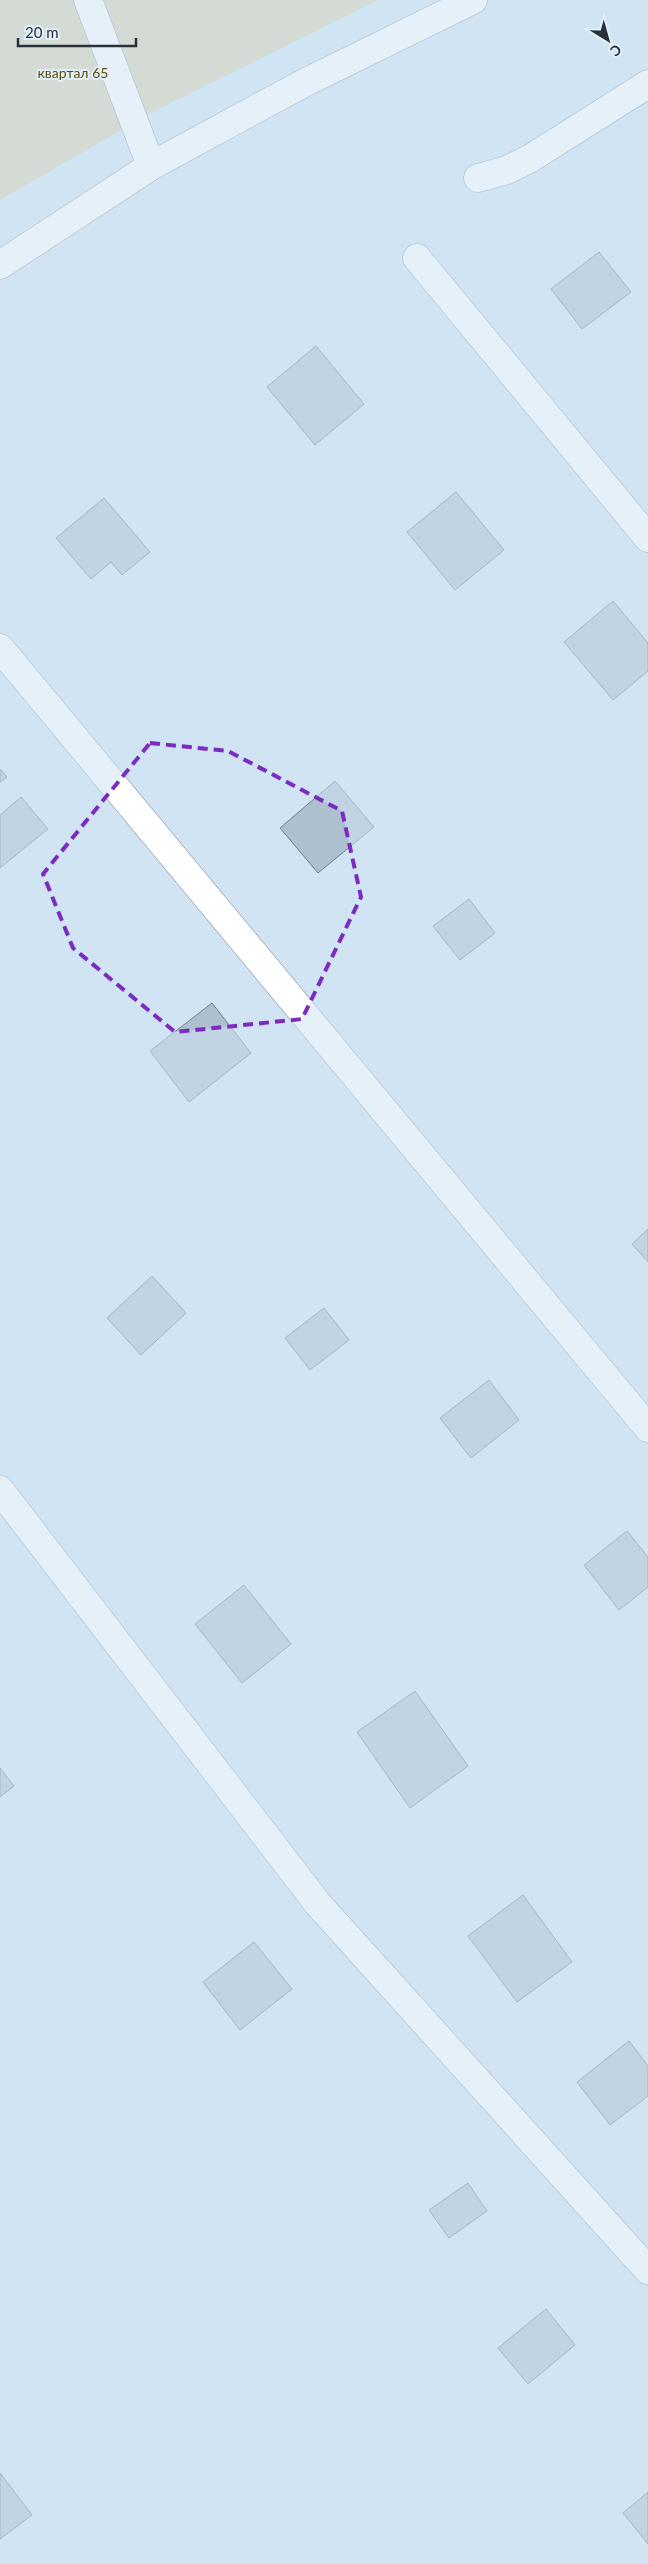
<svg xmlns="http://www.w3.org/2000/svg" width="648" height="2564" viewBox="0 0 648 2564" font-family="Lato,sans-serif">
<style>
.green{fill:#d9ceae}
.building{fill:#adc0d0;stroke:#6e808e}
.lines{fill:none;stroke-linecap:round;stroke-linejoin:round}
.minor-casing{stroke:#768896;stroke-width:29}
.minor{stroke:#fff;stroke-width:28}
.marked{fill:none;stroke:#7b2cbf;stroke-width:4;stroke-dasharray:10 6;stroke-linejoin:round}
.labels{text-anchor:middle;stroke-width:4;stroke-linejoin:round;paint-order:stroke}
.park-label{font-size:14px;fill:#624e08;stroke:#e0f0fd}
</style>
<rect width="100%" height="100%" fill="#d0e4f4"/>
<path class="green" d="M 0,0 L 378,0 L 152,112 L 0,200 Z"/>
<path class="building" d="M 599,252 L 631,292 L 582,329 L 551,289 Z
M 316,346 L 364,404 L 315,445 L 267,387 Z
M 456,492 L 504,550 L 455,590 L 407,532 Z
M 104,498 L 150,552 L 122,575 L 111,562 L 91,579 L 56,538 Z
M 613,601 L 648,643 L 648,671 L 613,700 L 564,642 Z
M 0,769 L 7,777 L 0,782 Z
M 335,781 L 374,827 L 318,873 L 280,828 Z
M 21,797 L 48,829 L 0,868 L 0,815 Z
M 469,899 L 495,933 L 460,960 L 433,926 Z
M 212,1003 L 251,1053 L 189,1102 L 150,1051 Z
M 648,1229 L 648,1262 L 632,1244 Z
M 152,1276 L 186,1313 L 141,1355 L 107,1318 Z
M 324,1308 L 349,1340 L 310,1370 L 285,1338 Z
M 489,1380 L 519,1420 L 471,1458 L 440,1418 Z
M 627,1531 L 648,1557 L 648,1587 L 619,1610 L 584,1565 Z
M 244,1585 L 291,1644 L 242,1683 L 195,1624 Z
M 415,1691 L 468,1766 L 410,1808 L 357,1732 Z
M 0,1768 L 14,1786 L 0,1797 Z
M 523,1895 L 572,1962 L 517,2002 L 468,1936 Z
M 254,1942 L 292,1989 L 240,2030 L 203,1982 Z
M 629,2041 L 648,2066 L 648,2096 L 610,2125 L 577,2082 Z
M 468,2183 L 487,2211 L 449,2238 L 429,2210 Z
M 546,2309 L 575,2345 L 528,2384 L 498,2348 Z
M 0,2473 L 32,2515 L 0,2539 Z
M 648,2492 L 648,2544 L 623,2513 Z"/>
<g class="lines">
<defs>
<path id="minor" d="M 88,0 L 151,166
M 478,178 L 507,170 L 531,158 L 648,84
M 417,258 L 648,538
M 0,265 L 151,166 L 304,83 L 473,0
M 0,648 L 648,1428
M 0,1490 L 318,1904 L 648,2270"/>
</defs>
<use href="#minor" class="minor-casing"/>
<use href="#minor" class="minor"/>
</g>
<path d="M0 0H648V2564H0ZM 150,743 L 228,751 L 342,811 L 361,897 L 302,1019 L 175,1032 L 73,948 L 43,874 Z" fill="#d0e4f4" fill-opacity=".55" fill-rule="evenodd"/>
<path class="marked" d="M 150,743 L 228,751 L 342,811 L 361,897 L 302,1019 L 175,1032 L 73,948 L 43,874 Z"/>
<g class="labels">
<g class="park-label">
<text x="73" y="78">квартал 65</text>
</g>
</g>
<g transform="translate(608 40) rotate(143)" stroke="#e0f0fd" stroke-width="4" paint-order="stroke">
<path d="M0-4L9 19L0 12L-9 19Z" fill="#293037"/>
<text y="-8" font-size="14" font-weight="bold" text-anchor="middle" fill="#293037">С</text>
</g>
<path d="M18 38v8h118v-8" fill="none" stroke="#293037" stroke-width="2.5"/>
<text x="25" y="38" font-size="15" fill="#293037" stroke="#e0f0fd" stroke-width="4" paint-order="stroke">20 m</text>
</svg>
